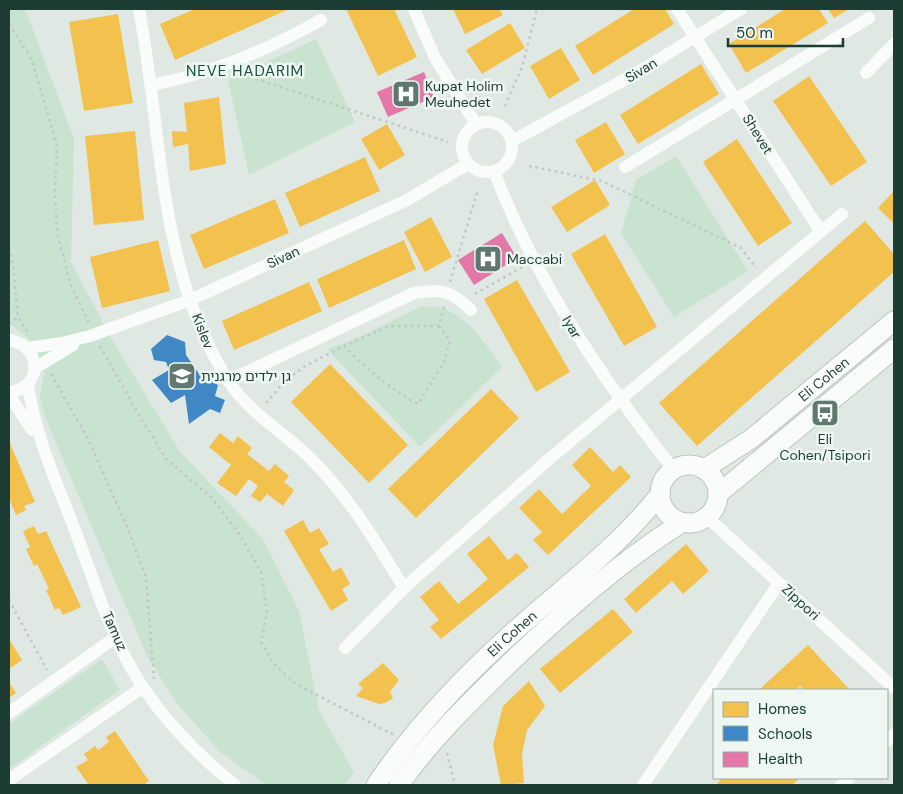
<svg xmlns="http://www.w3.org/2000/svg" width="903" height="794" viewBox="0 0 903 794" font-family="'DM Sans','Noto Sans Hebrew',sans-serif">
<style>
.green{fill:#c8e3cf}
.homes{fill:#f2c14e}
.schools{fill:#3f88c5}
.health{fill:#e377a8}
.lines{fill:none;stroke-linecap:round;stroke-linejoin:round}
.secondary-casing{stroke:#bac5c0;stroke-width:21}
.path{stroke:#bec8c5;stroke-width:2.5;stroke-dasharray:2.5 4;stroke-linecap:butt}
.street{stroke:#fafcfb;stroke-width:12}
.secondary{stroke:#fafcfb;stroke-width:19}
.labels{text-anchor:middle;stroke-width:5;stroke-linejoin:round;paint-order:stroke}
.street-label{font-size:14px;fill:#1d3c33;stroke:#eef7f2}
.poi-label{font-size:14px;fill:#1d3c33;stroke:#eef7f2;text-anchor:start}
.neighbourhood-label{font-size:15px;letter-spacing:1px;fill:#184f40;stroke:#eef7f2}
</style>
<rect width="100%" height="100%" fill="#e0e8e4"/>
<path class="green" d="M 9,9 L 25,9 L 74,139 L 71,262 L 111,338 L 181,453 L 262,538 L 299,611 L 319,710 L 354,773 L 344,785 L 266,785 L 219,751 L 176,702 L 147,656 L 45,417 L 40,397 L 44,373 L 29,339 L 9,323 Z
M 316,39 L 355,122 L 249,175 L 228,80 Z
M 676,156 L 748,271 L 674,317 L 621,233 L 636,180 Z
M 422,306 C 429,307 438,306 445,309 C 470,320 487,345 502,367 L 420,447 L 327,349 L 357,338 Z
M 102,659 L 120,690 L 9,769 L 9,724 Z"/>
<path class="homes" d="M 195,9 L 289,9 L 175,60 L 160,24 Z
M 346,9 L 394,9 L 417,57 L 378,76 Z
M 453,9 L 499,9 L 503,15 L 465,34 Z
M 634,9 L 665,9 L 674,24 L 593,75 L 575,46 Z
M 785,9 L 819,9 L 828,23 L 746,73 L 729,44 Z
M 828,9 L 849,9 L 834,18 Z
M 118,14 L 133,103 L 84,111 L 69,22 Z
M 510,23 L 525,48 L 482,74 L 466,50 Z
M 561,48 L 580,80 L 549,99 L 530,66 Z
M 701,64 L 719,94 L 638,144 L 620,115 Z
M 809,76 L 867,162 L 831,186 L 773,101 Z
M 219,97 L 226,164 L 190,171 L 188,144 L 173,147 L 172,131 L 187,132 L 184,103 Z
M 606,122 L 625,154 L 594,173 L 575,140 Z
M 387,124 L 405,155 L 379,170 L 361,139 Z
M 135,131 L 144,220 L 94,225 L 85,136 Z
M 737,139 L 792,223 L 758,246 L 703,162 Z
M 365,157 L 380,191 L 300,227 L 285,193 Z
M 595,180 L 610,205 L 567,232 L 551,207 Z
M 894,191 L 894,224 L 878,208 Z
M 275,199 L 289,233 L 204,269 L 190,235 Z
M 431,217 L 452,257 L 425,272 L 404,232 Z
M 865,221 L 894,254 L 894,272 L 697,446 L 659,403 Z
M 605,234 L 657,327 L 624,346 L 571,254 Z
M 158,240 L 170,291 L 102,308 L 90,257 Z
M 404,240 L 416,269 L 329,308 L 317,279 Z
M 517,280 L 570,372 L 536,392 L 484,299 Z
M 309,282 L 322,311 L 234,350 L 222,321 Z
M 330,364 L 408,445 L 369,483 L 291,402 Z
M 491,389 L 519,418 L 416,518 L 388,489 Z
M 220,433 L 233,443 L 238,436 L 252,448 L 247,454 L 269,471 L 275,464 L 289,476 L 284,482 L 294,490 L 283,506 L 267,494 L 260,502 L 251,496 L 258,486 L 249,479 L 236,496 L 217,483 L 231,465 L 209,447 Z
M 9,441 L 35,502 L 24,506 L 26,510 L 16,515 L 9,498 Z
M 590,447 L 613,472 L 620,465 L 631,477 L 548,555 L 533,540 L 542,532 L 519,508 L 539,489 L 562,514 L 591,486 L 572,465 Z
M 303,520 L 310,533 L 319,528 L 329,544 L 319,549 L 333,572 L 341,567 L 350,584 L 342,589 L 348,600 L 331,611 L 284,531 Z
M 34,526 L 38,534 L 46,531 L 81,607 L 63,615 L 59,608 L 55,610 L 46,590 L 49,589 L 37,564 L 34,566 L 26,549 L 30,547 L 23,531 Z
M 489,536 L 508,560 L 517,553 L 529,567 L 441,639 L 430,627 L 439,620 L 420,597 L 439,581 L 458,604 L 488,579 L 467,554 Z
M 686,544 L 709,571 L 683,594 L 672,581 L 636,613 L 624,599 Z
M 613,609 L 633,632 L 560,693 L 540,669 Z
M 9,639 L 22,660 L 9,669 Z
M 808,645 L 850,690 L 804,690 L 800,686 L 796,690 L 763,690 L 761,688 Z
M 383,663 L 399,680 L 390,692 L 393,698 L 385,703 L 379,704 L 356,696 L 363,688 L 358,684 Z
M 529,681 L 545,706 L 527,730 L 522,754 L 524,783 L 501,785 L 493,745 L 503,706 Z
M 9,682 L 16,693 L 9,698 Z
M 115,731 L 149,781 L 143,785 L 89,785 L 76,767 L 88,760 L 84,754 L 95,746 L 98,750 L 109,742 L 106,737 Z
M 723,778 L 757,779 L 800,778 L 792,785 L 718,785 L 717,783 Z"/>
<path class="schools" d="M 167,335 L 185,342 L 186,355 L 199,374 L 218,385 L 215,396 L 225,400 L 220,413 L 210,409 L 189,424 L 185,395 L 171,403 L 152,380 L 169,370 L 166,362 L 154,360 L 151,349 Z"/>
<path class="health" d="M 424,72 L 434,97 L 388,117 L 377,92 Z
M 502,233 L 517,258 L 474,285 L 458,260 Z"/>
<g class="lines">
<defs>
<g id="secondary">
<circle cx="689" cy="494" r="29"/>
<path id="s1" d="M 704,469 L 751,439 L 894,321"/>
<path d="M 718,494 L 894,349"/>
<path id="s2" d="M 376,785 C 415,727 466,674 519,627 C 567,584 620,546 660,494"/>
<path d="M 399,785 C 432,738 473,699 514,659 C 567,609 620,562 681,523"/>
</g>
</defs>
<use href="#secondary" class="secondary-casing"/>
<path class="path" d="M 9,24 L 32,60 L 57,146 L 55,191 L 57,233 L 71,285 L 89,323
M 248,70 L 250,77 L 448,142
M 505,106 L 522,67 L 537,9
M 529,166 L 602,181 L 741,248 L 756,268
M 9,248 L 13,265 L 18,317 L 28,332
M 450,282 L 478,190
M 475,294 L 522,267
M 9,324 L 18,317
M 100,346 L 139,415 L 167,460 L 211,497 L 240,535 L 261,572 L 267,612 L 261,642 L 274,664 L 296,684 L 394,735
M 344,346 C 366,369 391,389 418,404 L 444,362 L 450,341 L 439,326
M 51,374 L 88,439 L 126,524 L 146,577 L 154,679
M 266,403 L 284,382 L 305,366 L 344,346 L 390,326 L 439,326 L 444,306
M 9,600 L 47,670
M 447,753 L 455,785"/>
<path class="street" d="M 139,9 C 163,135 157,275 232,386 C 251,414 289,436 312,460 C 350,498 376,542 404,588
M 414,9 L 435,58 L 476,124
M 677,9 L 821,232
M 866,73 L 894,44
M 152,85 C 215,72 265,51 321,20
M462 147a25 25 0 1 1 50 0a25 25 0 1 1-50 0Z
M 512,141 L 633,75 L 741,9
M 625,167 L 869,18
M 494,171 C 536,281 601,377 673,469
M 9,340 C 43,345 43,389 9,392
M 27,348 L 62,343 L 90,336 L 190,300 L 407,200 L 468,164
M 35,368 L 73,345
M 228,381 L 414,293 C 441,289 451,290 471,310
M 28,385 C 35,434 55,479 73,525 C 94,580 111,640 144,689 C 169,725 201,758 235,785
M 9,395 L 32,430
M 707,517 L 894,688
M 345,648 L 404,588 L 548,460 L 842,214
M 9,713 L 116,637
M 887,741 L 894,734
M 9,780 L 143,687
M 643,785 L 779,583
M 841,785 L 849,778"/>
<use href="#secondary" class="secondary"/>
</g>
<defs>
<symbol id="hospital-square" viewBox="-11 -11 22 22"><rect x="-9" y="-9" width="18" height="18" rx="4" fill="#617871" stroke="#eef7f2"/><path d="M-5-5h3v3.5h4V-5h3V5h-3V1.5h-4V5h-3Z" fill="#fff"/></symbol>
<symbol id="school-square" viewBox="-11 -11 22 22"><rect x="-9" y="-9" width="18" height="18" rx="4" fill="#617871" stroke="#eef7f2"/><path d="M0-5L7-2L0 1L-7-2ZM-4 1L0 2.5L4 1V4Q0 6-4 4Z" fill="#fff"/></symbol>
<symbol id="bus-square" viewBox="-11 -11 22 22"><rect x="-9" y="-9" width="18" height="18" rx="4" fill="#617871" stroke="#eef7f2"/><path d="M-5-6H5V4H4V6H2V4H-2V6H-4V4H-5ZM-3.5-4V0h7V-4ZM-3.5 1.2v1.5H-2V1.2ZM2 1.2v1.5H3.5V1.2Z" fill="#fff"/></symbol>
</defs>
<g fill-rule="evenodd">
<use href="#hospital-square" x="390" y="78" width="32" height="32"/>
<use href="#hospital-square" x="472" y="243" width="32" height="32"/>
<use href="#school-square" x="166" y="360" width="32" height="32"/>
<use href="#bus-square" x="809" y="397" width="32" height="32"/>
</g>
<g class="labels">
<g class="street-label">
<text transform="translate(641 70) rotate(-31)" y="5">Sivan</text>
<text transform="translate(758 134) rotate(58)" y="5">Shevet</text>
<text transform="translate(283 257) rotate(-25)" y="5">Sivan</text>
<text transform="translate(572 327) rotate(60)" y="5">Iyar</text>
<text transform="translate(203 331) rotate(69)" y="5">Kislev</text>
<text dy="5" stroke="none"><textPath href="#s1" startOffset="150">Eli Cohen</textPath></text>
<text transform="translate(801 602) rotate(43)" y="5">Zippori</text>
<text transform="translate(115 631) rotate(66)" y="5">Tamuz</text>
<text dy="5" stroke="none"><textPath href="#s2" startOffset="204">Eli Cohen</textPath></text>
</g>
<g class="poi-label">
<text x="425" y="91">Kupat Holim<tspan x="425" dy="16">Meuhedet</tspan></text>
<text x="507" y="264">Maccabi</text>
<text x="201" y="381">גן ילדים מרגנית</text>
<text x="825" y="444" text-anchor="middle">Eli<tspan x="825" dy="16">Cohen/Tsipori</tspan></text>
</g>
<g class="neighbourhood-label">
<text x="245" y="76">NEVE HADARIM</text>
</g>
</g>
<rect width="903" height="794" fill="none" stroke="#1d3c33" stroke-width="20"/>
<rect x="713" y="689" width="175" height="90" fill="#eef7f2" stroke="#9aaca6"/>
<rect x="723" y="702" width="25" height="15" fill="#f2c14e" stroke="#9aaca6"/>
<text x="758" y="714" font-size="15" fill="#1d3c33">Homes</text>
<rect x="723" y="726" width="25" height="15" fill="#3f88c5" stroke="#9aaca6"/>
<text x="758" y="739" font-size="15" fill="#1d3c33">Schools</text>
<rect x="723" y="752" width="25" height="15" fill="#e377a8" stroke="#9aaca6"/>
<text x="758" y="764" font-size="15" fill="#1d3c33">Health</text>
<path d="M728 38v8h115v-8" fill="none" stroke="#1d3c33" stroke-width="2.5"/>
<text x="736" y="38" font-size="15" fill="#1d3c33" stroke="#eef7f2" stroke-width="4" paint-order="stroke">50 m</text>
</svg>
